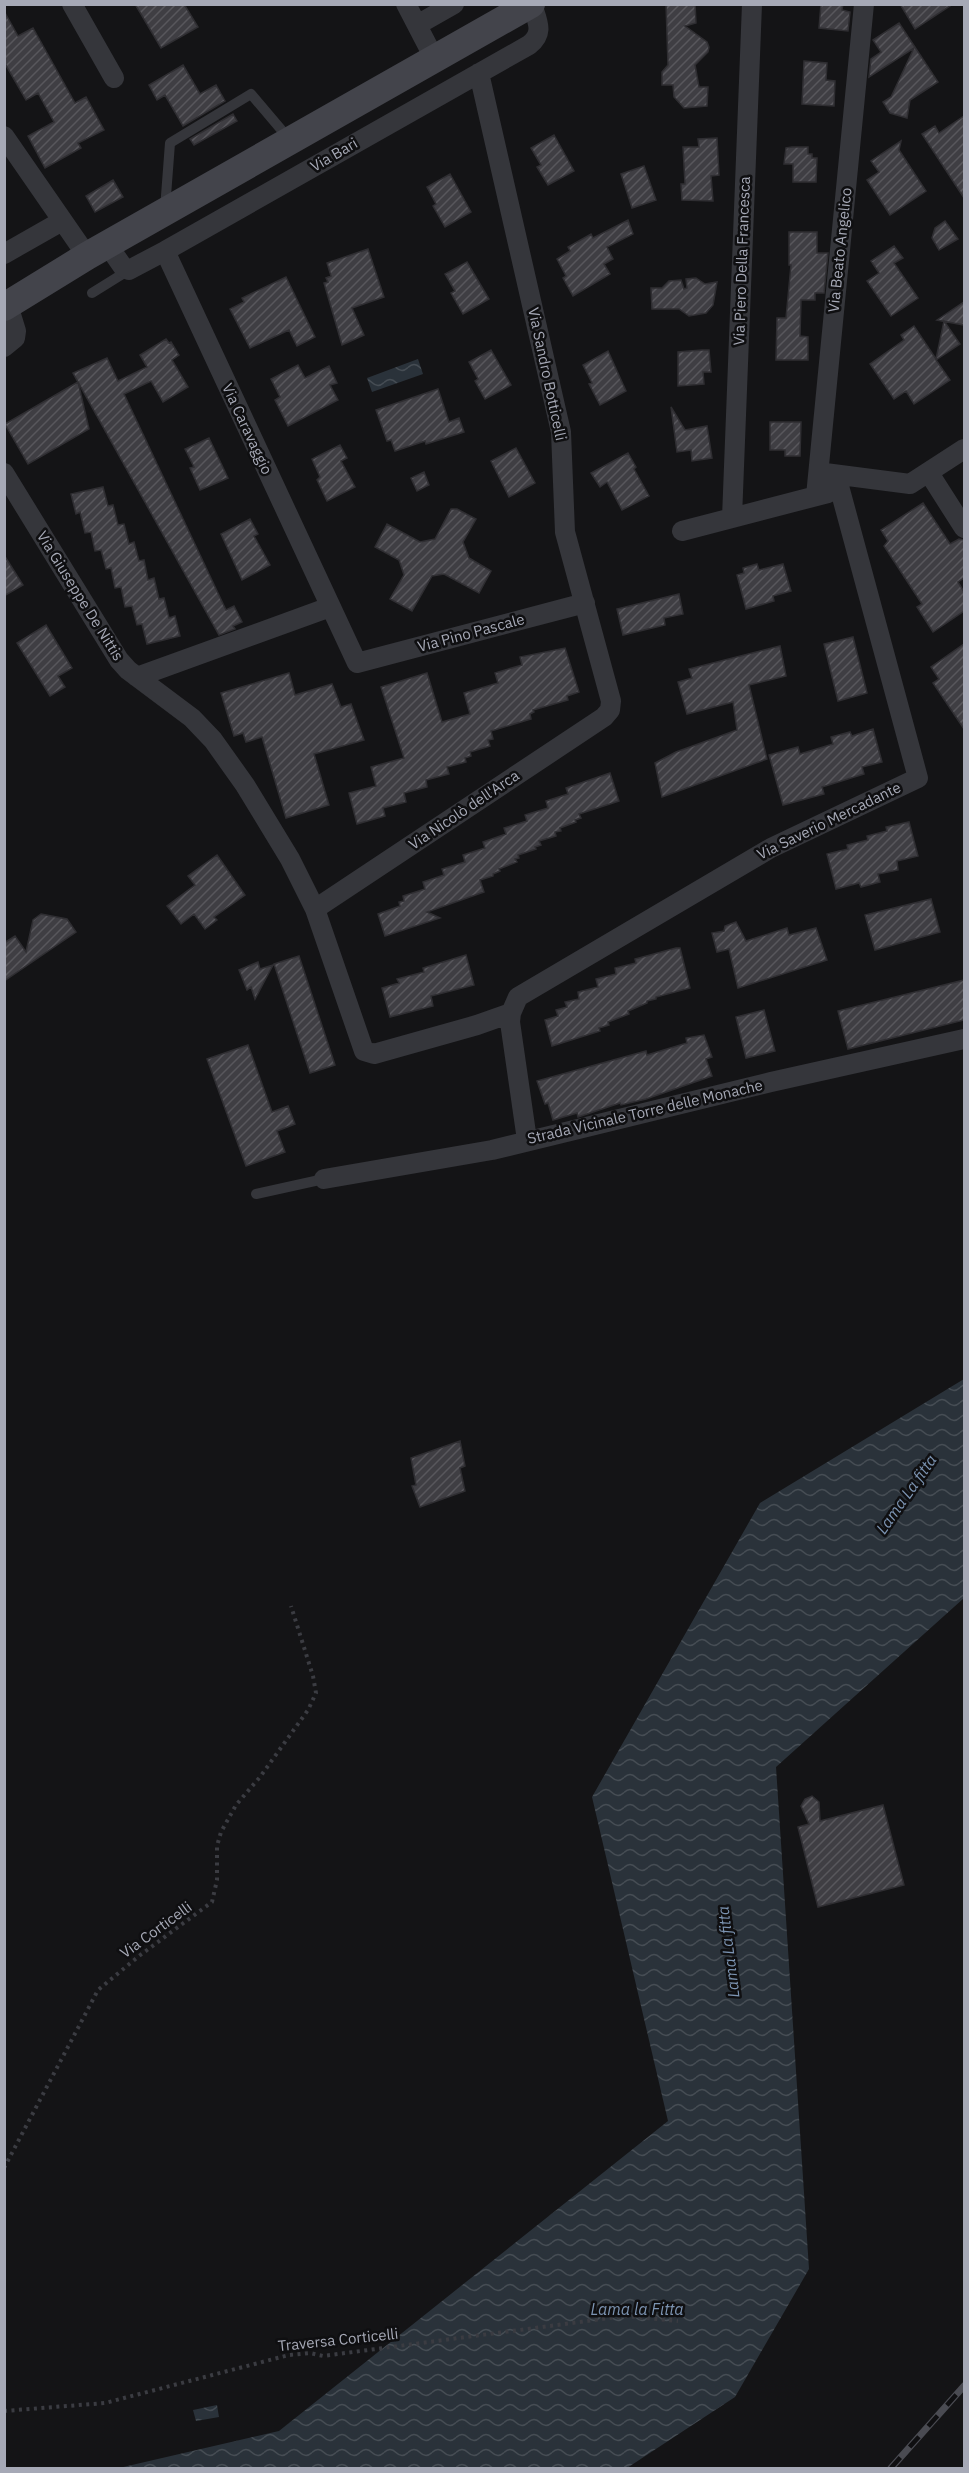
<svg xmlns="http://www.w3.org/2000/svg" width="969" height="2473" viewBox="0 0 969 2473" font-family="'IBM Plex Sans',sans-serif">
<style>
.water{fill:url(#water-waves)}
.building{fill:url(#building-hatch);stroke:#2f2e32;stroke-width:1.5}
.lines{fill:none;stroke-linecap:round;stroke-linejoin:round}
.path{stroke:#3b3c42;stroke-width:4;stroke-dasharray:3 4.5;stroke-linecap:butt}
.lane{stroke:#35363b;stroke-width:10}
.street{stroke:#35363b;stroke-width:20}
.secondary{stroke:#43444b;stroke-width:28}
.rail-casing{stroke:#4a4b52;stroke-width:7}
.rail{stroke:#0f0f11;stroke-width:4.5;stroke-dasharray:14;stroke-linecap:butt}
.labels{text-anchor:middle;stroke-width:5;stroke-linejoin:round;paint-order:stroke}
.street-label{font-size:15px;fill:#a6a9b6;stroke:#0f0f11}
.water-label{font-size:16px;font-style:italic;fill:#7c94b2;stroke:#0f0f11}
</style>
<defs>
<pattern id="water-waves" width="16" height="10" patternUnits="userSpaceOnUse" patternTransform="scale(1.5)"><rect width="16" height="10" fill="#2a323a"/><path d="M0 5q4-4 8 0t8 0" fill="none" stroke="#464d54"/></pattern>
<pattern id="building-hatch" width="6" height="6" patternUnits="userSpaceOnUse" patternTransform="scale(1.5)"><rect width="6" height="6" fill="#3f3e43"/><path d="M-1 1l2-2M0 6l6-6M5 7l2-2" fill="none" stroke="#58575c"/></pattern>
</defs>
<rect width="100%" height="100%" fill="#141416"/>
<path class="water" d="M 418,359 L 423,374 L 372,392 L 367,378 Z
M 964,1379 L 964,1598 L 776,1767 L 809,2269 L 735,2397 L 627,2468 L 119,2468 L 279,2431 L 668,2121 L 592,1797 L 760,1503 Z
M 217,2405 L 219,2417 L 196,2421 L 193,2410 Z"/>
<path class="building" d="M 135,4 L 184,4 L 198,27 L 161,48 Z
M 666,4 L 695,4 L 696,23 L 685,26 L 707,42 L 709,47 L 708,52 L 695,65 L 699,87 L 708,87 L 707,106 L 684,108 L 674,97 L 673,85 L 662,85 L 662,72 L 668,65 Z
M 821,4 L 843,4 L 842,10 L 850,12 L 848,31 L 819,28 Z
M 900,4 L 953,4 L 915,29 Z
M 4,11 L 18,36 L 33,28 L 75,103 L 86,97 L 104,130 L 78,143 L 81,148 L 45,168 L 28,136 L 54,122 L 38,93 L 26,100 L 4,62 Z
M 899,23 L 938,82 L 910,100 L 907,118 L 890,113 L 883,102 L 891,97 L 914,48 L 869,77 L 871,59 L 881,52 L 873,40 Z
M 804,61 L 827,63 L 826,80 L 835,81 L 834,106 L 802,104 Z
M 183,65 L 200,94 L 216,85 L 225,101 L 183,126 L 165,95 L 157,100 L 149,85 Z
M 233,114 L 237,121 L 194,145 L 190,139 Z
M 964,116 L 964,198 L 922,134 L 935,126 L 939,133 Z
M 554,135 L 574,171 L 548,185 L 537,167 L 541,165 L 531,148 Z
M 717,138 L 719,175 L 711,176 L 713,201 L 682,200 L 681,184 L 685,184 L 683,147 L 699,147 L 698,139 Z
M 901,141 L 899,150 L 926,191 L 890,215 L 867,180 L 879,172 L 871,161 Z
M 792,147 L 808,147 L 808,154 L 812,154 L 812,158 L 817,158 L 816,182 L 793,182 L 793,164 L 784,164 L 786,148 Z
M 644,166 L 656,200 L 632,208 L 621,174 Z
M 450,174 L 471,212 L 445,227 L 433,206 L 436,204 L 427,187 Z
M 113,180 L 123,197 L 95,212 L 86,196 Z
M 628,220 L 633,234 L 607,247 L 613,259 L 604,264 L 610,274 L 573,296 L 563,278 L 566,276 L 557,259 L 570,251 L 568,247 L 591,234 L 593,238 Z
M 945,221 L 958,239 L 939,250 L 932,238 L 935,228 Z
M 789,232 L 817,232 L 817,253 L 828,253 L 824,293 L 815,293 L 815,300 L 801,300 L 800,336 L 808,337 L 808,360 L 776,360 L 777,318 L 786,318 L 791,265 L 789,265 Z
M 894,246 L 903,258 L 894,263 L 918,298 L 891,316 L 867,281 L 879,273 L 871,261 Z
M 368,249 L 384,297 L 352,308 L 364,335 L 342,345 L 324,283 L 328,282 L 326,278 L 331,276 L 327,263 Z
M 467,262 L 489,299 L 463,314 L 451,293 L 455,291 L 445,274 Z
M 286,277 L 315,337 L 297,346 L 289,330 L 250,348 L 230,309 L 244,302 L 242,298 Z
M 696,278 L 705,284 L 717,282 L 713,305 L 706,313 L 689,316 L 679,309 L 652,309 L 651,288 L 662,288 L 669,281 L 681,280 L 684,289 L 687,288 L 686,279 Z
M 964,302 L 964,325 L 937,320 Z
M 944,321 L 960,344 L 936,360 L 950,380 L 914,404 L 906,391 L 894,399 L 870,364 L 904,340 L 901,335 L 914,326 L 936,359 Z
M 166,339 L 169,343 L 171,342 L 179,355 L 172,360 L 188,387 L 163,402 L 151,381 L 124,394 L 226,610 L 234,606 L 242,622 L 233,626 L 235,629 L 219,635 L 73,373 L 107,358 L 118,381 L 147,367 L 140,355 Z
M 491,350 L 511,385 L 485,399 L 475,381 L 478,379 L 469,362 Z
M 702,350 L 709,350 L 711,372 L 703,372 L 704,384 L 678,386 L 678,352 Z
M 608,351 L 626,391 L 600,405 L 589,384 L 592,383 L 583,365 Z
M 298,365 L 305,378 L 329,366 L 337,383 L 330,385 L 338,400 L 288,426 L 275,400 L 280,397 L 271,379 Z
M 78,382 L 89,429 L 28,464 L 5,424 Z
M 438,389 L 449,422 L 459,418 L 464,432 L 426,444 L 425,441 L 395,451 L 391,440 L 387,441 L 376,410 Z
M 671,407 L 685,430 L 707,426 L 712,458 L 692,461 L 691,450 L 677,452 Z
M 770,422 L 801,422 L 800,456 L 785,456 L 785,450 L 770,450 Z
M 209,438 L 228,478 L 200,490 L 190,468 L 194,467 L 185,449 Z
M 340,445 L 347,458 L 341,461 L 355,487 L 327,501 L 317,480 L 320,477 L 312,459 Z
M 516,448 L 535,483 L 509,497 L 491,461 Z
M 628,453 L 636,467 L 634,469 L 649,496 L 622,510 L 607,482 L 600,487 L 591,473 Z
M 424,472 L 429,485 L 417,491 L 411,478 Z
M 103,487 L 108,506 L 113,505 L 118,525 L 124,524 L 129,544 L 134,542 L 139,561 L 144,560 L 148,580 L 154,578 L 159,599 L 164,598 L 169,618 L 175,616 L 180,636 L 147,644 L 142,624 L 137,625 L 132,606 L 125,607 L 121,587 L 115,588 L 111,568 L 106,569 L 101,550 L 95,551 L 91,532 L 85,533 L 80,512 L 76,514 L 71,494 Z
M 923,503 L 950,544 L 959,539 L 964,540 L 964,578 L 958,582 L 964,592 L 964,611 L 933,632 L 917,607 L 922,604 L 884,546 L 888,541 L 881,530 Z
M 451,509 L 457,509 L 476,519 L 463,542 L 469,558 L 491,571 L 479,593 L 444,574 L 432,576 L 412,611 L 390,599 L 404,575 L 399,560 L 375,547 L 387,524 L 420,542 L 435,539 Z
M 250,519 L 258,534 L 254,536 L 270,565 L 242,580 L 221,534 Z
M 4,555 L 23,585 L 4,596 Z
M 757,564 L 759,570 L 783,564 L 791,591 L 773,596 L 774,601 L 746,609 L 737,575 L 744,573 L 743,568 Z
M 679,594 L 683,614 L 664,618 L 665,625 L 623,635 L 617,609 Z
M 46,625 L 72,668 L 58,676 L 65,687 L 50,696 L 17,643 Z
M 853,637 L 867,693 L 838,701 L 824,644 Z
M 964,644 L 964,729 L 933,683 L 939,679 L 931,667 Z
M 780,646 L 786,676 L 749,685 L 767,759 L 662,797 L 655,763 L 676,752 L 737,730 L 733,702 L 687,714 L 678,682 L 692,678 L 689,669 Z
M 565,648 L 579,692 L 567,696 L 568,700 L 533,710 L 534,712 L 530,714 L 531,719 L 491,731 L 493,739 L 488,740 L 490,746 L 470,752 L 471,756 L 465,758 L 466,762 L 447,767 L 449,774 L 426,780 L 427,787 L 404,793 L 406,802 L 383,808 L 385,816 L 357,824 L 349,793 L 376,786 L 371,767 L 404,758 L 381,687 L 427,673 L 442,722 L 470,714 L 464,693 L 498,683 L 495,673 L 522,665 L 520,657 Z
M 289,673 L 295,695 L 332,684 L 341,707 L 351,704 L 364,740 L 314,754 L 329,805 L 286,818 L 262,737 L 246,742 L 243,733 L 234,736 L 221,693 Z
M 873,729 L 882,762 L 862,767 L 864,774 L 822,787 L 824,794 L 783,805 L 769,755 L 798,747 L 800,754 L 833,744 L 831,737 L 850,732 L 852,736 Z
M 610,773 L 619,801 L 579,814 L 581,818 L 575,820 L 576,822 L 560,828 L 561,831 L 555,832 L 556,836 L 539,841 L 541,845 L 535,847 L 536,849 L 518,855 L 519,858 L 515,859 L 517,862 L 499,869 L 500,871 L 493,874 L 493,876 L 480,880 L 484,892 L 427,912 L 440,918 L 385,936 L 378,914 L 400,906 L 399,902 L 404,901 L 403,896 L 425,889 L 423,882 L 444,875 L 442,869 L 465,862 L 463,855 L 485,848 L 483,842 L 506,834 L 504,828 L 527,821 L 525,815 L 548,808 L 546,801 L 568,794 L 566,788 Z
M 909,822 L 918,856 L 897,861 L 898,870 L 878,874 L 880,882 L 861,887 L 859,883 L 836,889 L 827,854 L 848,849 L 847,845 L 868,840 L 867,836 L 887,831 L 886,827 Z
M 217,855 L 245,895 L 214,917 L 217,920 L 205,929 L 194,914 L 181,924 L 167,906 L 195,885 L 188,876 Z
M 931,899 L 940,932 L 875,950 L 865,915 Z
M 41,914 L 67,919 L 76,932 L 4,981 L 4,943 L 15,936 L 26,952 L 33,920 Z
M 736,922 L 746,941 L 787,928 L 789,935 L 816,928 L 827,960 L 738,988 L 729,949 L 717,952 L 712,933 L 724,931 L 725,926 Z
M 676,948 L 680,948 L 690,988 L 656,997 L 656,999 L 647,1001 L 647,1003 L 628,1011 L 629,1014 L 608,1022 L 609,1025 L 599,1028 L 600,1031 L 552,1046 L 545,1020 L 558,1016 L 556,1010 L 567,1007 L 565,1002 L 579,999 L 578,992 L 598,987 L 596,979 L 616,974 L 615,968 L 636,963 L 635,959 Z
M 466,955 L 474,985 L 431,996 L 433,1006 L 390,1017 L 382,988 L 399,983 L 397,979 L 424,972 L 423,968 Z
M 299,956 L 335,1065 L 310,1073 L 274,964 Z
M 258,962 L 260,969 L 273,965 L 255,999 L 251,987 L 247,990 L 239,970 Z
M 964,980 L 964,1020 L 848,1049 L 838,1011 Z
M 764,1010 L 775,1051 L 746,1058 L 736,1017 Z
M 704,1035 L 712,1057 L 706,1059 L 712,1076 L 646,1099 L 621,1105 L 620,1103 L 578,1117 L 577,1113 L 553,1120 L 548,1103 L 545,1104 L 537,1081 L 646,1051 L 647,1055 L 687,1043 L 686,1038 Z
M 248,1045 L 272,1112 L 288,1106 L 295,1124 L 277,1131 L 285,1152 L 246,1166 L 207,1059 Z
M 460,1441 L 465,1466 L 460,1468 L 465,1491 L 420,1507 L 412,1486 L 416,1485 L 411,1458 Z
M 812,1796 L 819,1802 L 820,1821 L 883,1805 L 904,1885 L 818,1907 L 798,1827 L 809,1824 L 801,1806 L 805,1799 Z"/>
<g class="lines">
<path class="path" d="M 4,2168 L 98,1990 L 139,1956 L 212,1902 L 217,1880 L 217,1846 L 221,1832 L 236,1805 L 260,1777 L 308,1710 L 316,1693 L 313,1676 L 291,1606
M 4,2411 L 105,2403 L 289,2355 L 310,2353 L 323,2356 L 625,2316 L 678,2321"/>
<path class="lane" d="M 165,209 L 170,143 L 251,94 L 290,140
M 92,293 L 129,270
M 256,1194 L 324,1179"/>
<path class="street" d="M 72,4 L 114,78
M 406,4 L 434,58
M 417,25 L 454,4
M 4,136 L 87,256
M 107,244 L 123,267 L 129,270 L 165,251 L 529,45 C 545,33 537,21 532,4
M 165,251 L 357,663 L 585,603
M 4,254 L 62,221
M 4,347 L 15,338 L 16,331 L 8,305
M 4,473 L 119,660 L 128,670 L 192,718 L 213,740 L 245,785 L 290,859 L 315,909 L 364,1051 L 374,1054 L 477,1025 L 511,1013
M 825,473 L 910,484 L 964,449
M 929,473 L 964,528
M 816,496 L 864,4
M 732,518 L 752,4
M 682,531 L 828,493
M 137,677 L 330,607
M 315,909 L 604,717 L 610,710 L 611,701 L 565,532 L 561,432 L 479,73
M 527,1140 L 510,1022 L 511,1013 L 518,997 L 771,848 L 918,778 L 836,475
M 324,1179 L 492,1150 L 771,1082 L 964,1039"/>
<path class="secondary" d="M 4,307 L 87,256 L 531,4"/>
<defs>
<path id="rail" d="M 891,2468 L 964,2386"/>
</defs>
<use href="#rail" class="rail-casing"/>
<use href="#rail" class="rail"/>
</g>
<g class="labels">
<g class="street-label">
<text transform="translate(334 155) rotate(-30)" y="5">Via Bari</text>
<text transform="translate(840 250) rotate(-84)" y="5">Via Beato Angelico</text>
<text transform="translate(742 261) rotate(-88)" y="5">Via Piero Della Francesca</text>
<text transform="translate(547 374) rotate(78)" y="5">Via Sandro Botticelli</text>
<text transform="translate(247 429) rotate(65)" y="5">Via Caravaggio</text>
<text transform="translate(80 596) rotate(58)" y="5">Via Giuseppe De Nittis</text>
<text transform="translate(471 633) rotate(-15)" y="5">Via Pino Pascale</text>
<text transform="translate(464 810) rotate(-34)" y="5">Via Nicolò dell'Arca</text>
<text transform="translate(829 821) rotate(-26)" y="5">Via Saverio Mercadante</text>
<text transform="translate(645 1112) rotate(-13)" y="5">Strada Vicinale Torre delle Monache</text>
<text transform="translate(156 1930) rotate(-36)" y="5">Via Corticelli</text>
<text transform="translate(338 2340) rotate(-6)" y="5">Traversa Corticelli</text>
</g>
<g class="water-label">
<text transform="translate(906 1494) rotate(-55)" y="6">Lama La fitta</text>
<text transform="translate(728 1952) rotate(-97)" y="6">Lama La fitta</text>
<text x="637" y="2315">Lama la Fitta</text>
</g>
</g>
<rect width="969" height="2473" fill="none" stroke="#a6a9b6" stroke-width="12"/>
</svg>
